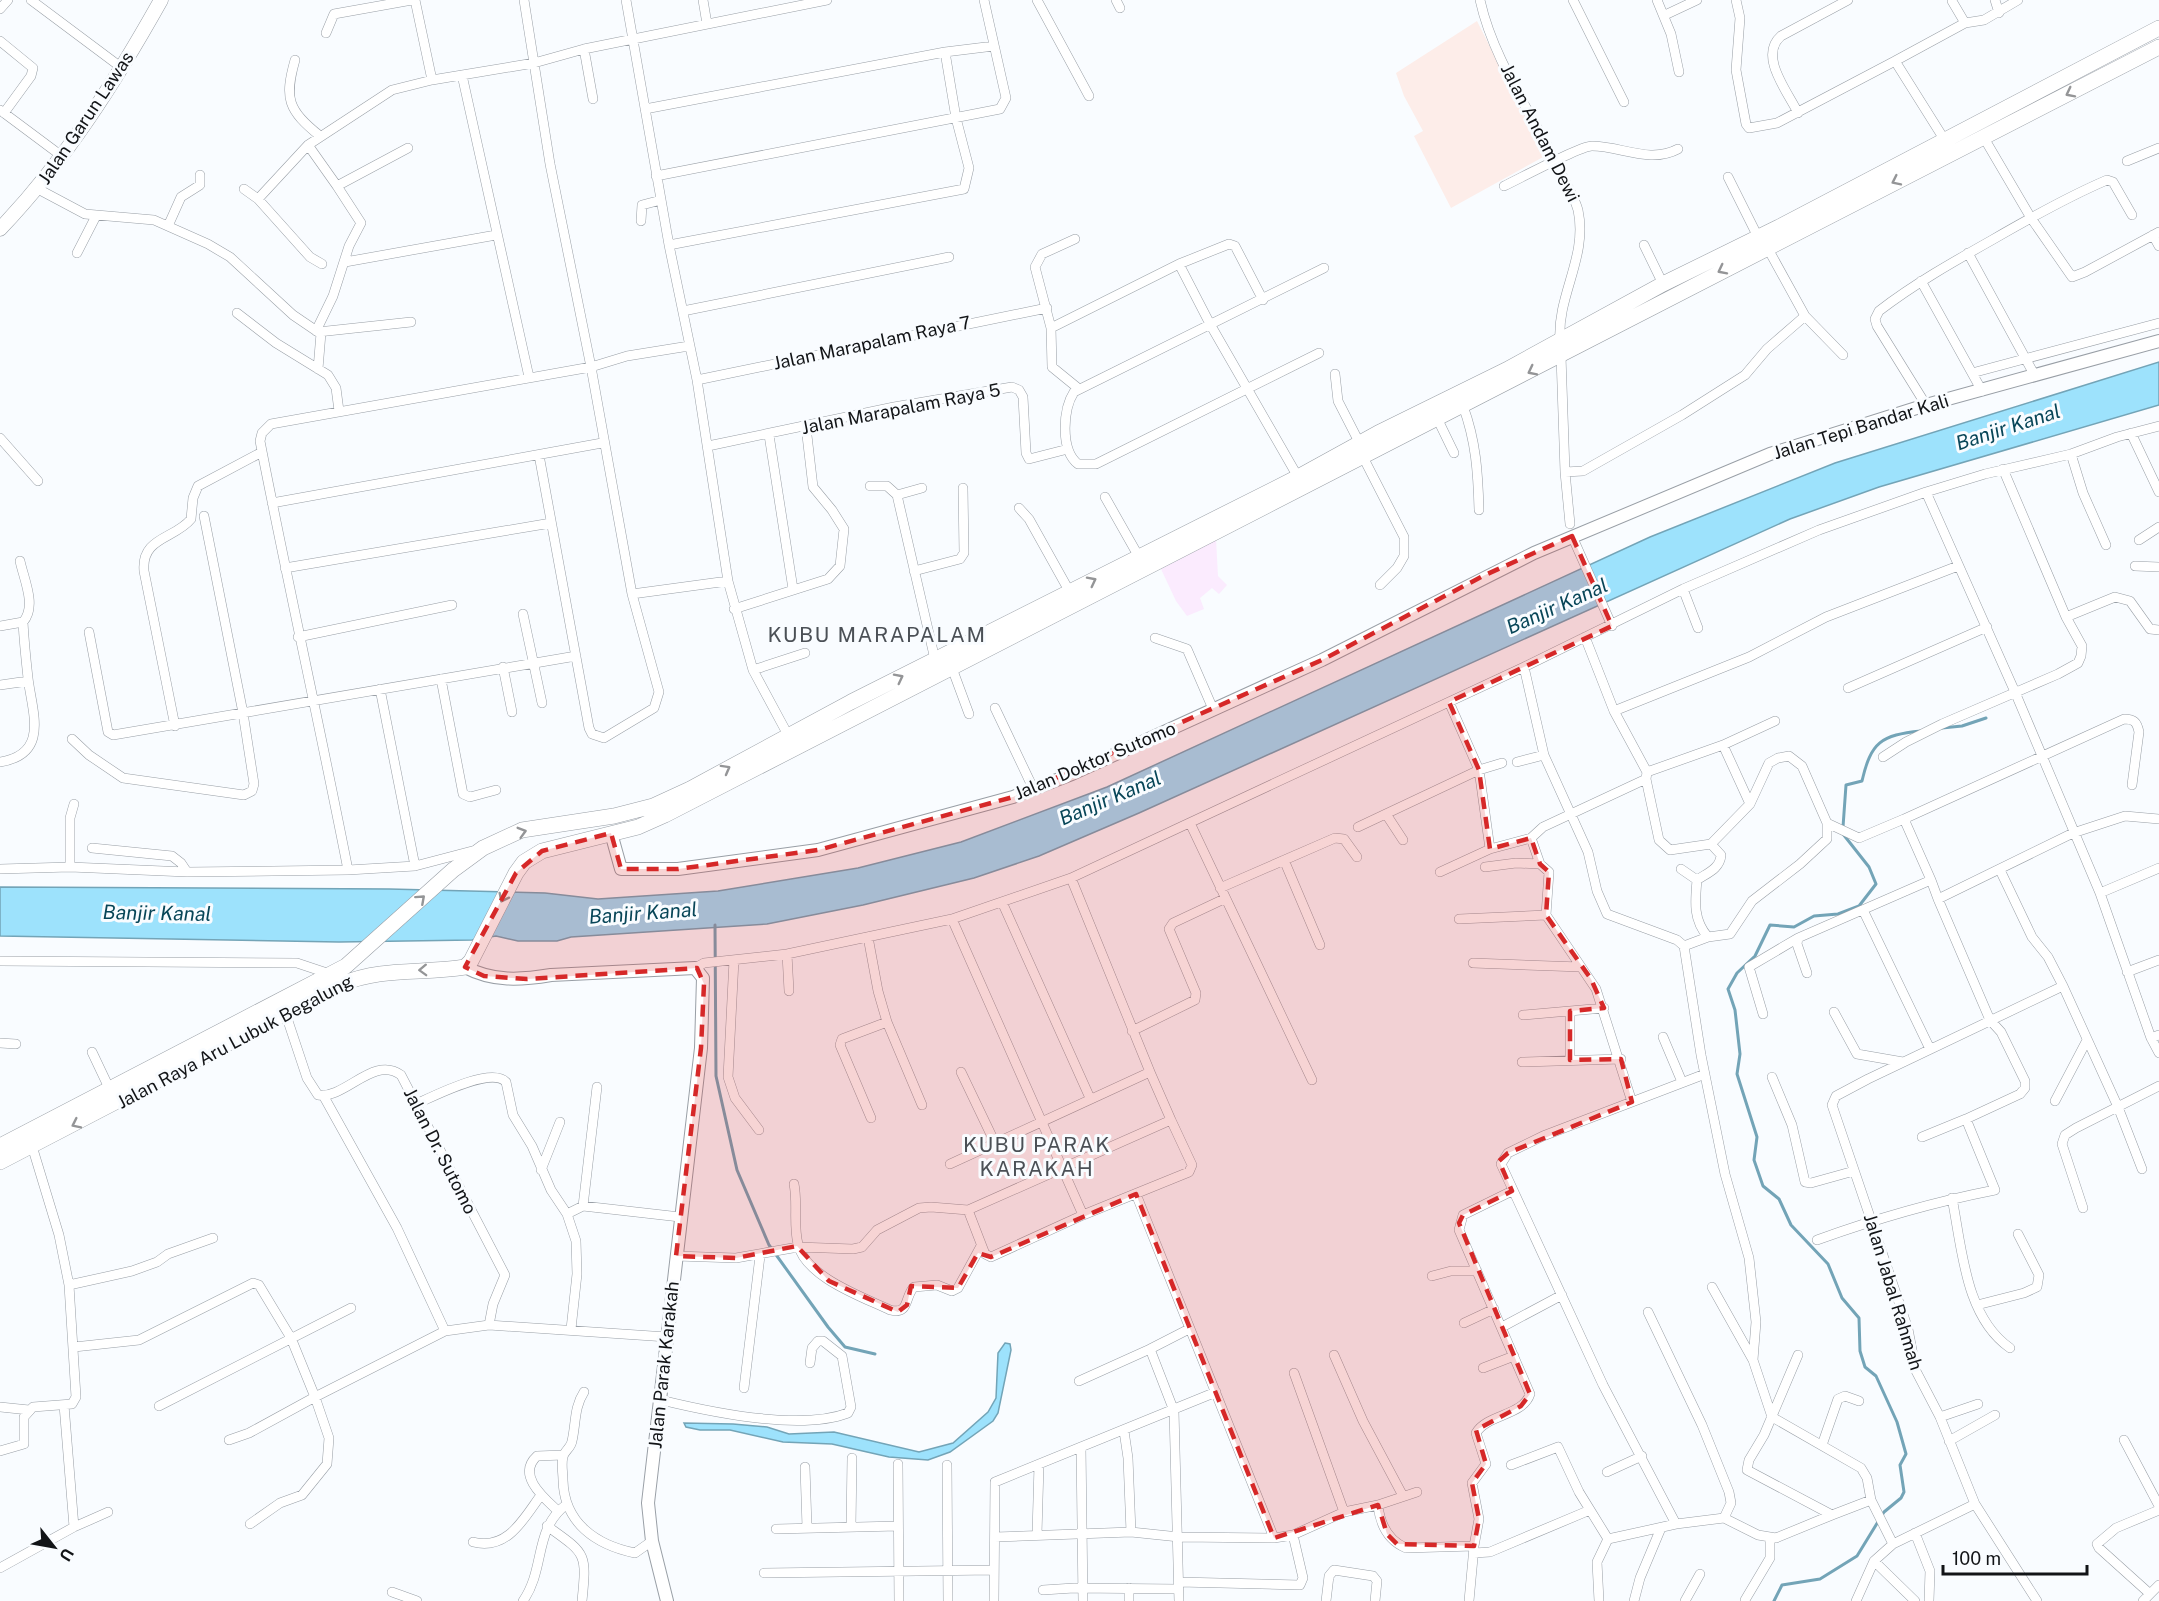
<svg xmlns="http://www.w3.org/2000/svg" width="2159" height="1601" viewBox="0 0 2159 1601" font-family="'Public Sans',sans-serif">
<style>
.commercial{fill:#fbebfe}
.education{fill:#fdede9}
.water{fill:#9de2fc;stroke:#73a4b7;stroke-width:1.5}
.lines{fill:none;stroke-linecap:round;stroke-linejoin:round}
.stream{stroke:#73a4b7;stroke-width:3}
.minor-casing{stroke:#999fa6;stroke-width:10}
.tertiary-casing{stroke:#999fa6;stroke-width:14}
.secondary-casing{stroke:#999fa6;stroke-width:15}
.primary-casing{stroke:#999fa6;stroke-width:16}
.minor{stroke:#fff;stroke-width:9}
.tertiary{stroke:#fff;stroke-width:12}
.secondary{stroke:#fff;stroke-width:14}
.primary{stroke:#fff;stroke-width:15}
.oneway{stroke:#949597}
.marked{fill:#d62828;fill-opacity:0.2;stroke:#d62828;stroke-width:4.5;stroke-dasharray:12 8;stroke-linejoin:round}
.labels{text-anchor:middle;stroke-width:6;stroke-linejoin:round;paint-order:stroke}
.street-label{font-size:18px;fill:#121417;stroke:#f9fcff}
.water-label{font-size:20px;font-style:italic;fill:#084658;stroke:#f9fcff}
.quarter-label{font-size:21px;letter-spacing:1.5px;fill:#4b5056;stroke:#f9fcff}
</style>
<rect width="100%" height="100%" fill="#f9fcff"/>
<path class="commercial" d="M 1216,539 L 1218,576 L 1227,585 L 1219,594 L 1212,588 L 1200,598 L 1204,609 L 1187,616 L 1176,601 L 1161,569 Z"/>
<path class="education" d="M 1477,21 L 1545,156 L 1451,208 L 1414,136 L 1423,131 L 1404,96 L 1396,73 Z"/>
<path class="water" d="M 2159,362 L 2159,405 L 1879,487 L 1790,519 L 1139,813 L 1039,856 L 974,878 L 863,905 L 767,924 L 571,937 L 557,941 L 518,941 L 496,936 L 472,940 L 339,942 L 0,936 L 0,887 L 389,889 L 545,893 L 598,899 L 718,891 L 858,868 L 961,842 L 1107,787 L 1650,537 L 1835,463 Z
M 1005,1343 L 1010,1344 L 1011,1350 L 998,1413 L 993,1421 L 950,1452 L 928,1460 L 889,1457 L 832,1444 L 783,1442 L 730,1430 L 700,1430 L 686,1427 L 684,1423 L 733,1424 L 767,1427 L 789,1434 L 834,1432 L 919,1452 L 953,1443 L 988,1412 L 996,1398 L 998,1353 Z"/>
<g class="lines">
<path class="stream" d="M 1942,728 L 1962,726 L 1986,718
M 1843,827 L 1846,785 L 1862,781 C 1871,742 1881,735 1921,731
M 715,925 L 716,1076 L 737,1170 L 769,1245 L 828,1327 L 845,1347 L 875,1354
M 1774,1601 L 1782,1585 L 1820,1579 L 1857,1556 L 1884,1512 L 1901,1498 L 1904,1492 L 1900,1465 L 1906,1454 L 1897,1422 L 1876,1376 L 1865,1367 L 1860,1351 L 1859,1318 L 1842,1298 L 1828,1264 L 1791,1225 L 1779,1199 L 1763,1186 L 1754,1160 L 1757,1137 L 1737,1074 L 1740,1054 L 1735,1010 L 1728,989 L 1737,973 L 1755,956 L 1770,925 L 1794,927 L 1814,916 L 1838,914 L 1859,906 L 1876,884 L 1869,867 L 1843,834"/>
<defs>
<path id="minor" d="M 31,0 L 122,68
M 415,0 L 432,80
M 524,0 L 550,164 L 591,367 L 632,594 L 659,692 L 654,708 L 604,738 L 592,734 L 589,728 L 539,455
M 626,0 L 669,245 L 697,380 L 728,581 L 753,670 L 788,735
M 703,0 L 707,24
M 1037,0 L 1089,96
M 1116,0 L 1120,8
M 1480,0 C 1493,59 1531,112 1557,165 C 1563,179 1574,195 1578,210 C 1588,257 1557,295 1560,340
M 1573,0 L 1624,102
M 1657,0 L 1671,34 L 1679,72
M 1736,0 L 1740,18 L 1736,70 L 1746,124 L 1749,128 L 1777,123 L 1895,61 L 1944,139
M 1995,0 L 1999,13
M 1952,1 L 1965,23
M 0,9 L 8,0
M 1665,15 L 1697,0
M 326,33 L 334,14 L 412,0
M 0,41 L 33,68 L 31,76 L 4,113
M 584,49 L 593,99
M 295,60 C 284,99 288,110 320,136
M 1895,61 L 1965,23 L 1984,20 L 2018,0
M 462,75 L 529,377
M 645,109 L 945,52 L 994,46
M 0,110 L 63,157
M 1798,113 C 1788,92 1758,56 1781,36 L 1848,0
M 1984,138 L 2031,218 L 2072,277 L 2085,272 L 2159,232
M 308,145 L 337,186 L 408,148
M 2127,161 L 2159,148
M 656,176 L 1000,109 L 1006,98 L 984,0
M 1728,177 L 1758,237
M 1504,186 C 1519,179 1580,146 1592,146 C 1621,146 1650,164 1678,149
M 38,189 L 85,214 L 154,220 L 208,244 L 230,257 L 293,315 L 318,332 L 411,322
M 244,189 L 258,199 L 308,145 L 392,90 L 432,80 L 534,63 L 584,49 L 827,0
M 258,199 L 310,257 L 322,264
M 641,221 L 642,205 L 661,200
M 168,226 L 181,197 L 200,185 L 200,175
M 2153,235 L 2159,246
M 1075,239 L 1042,254 L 1035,267 L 1051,328 L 1052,367 L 1079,389
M 669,245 L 964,189 L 969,168 L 956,118 L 945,52
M 1644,245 L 1663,284
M 1767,247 L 1805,316 L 1843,355
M 77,253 L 96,216
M 1968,253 L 2035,376
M 345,262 L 496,235
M 1179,264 L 1210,324 L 1298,477
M 1921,281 L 1982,391
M 683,311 L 949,257
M 237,313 L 276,343 L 328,375 L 336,388 L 339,411
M 1051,328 L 1179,264 L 1229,244 L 1235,246 L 1263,300
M 316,331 L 333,296 L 349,246 L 361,223 L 337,186
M 1319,353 L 1096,464 L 1078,464 C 1060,450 1063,409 1074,392 L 1324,268
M 1561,356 L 1565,472 L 1570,524
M 318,369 L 321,333
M 1972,373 L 2159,323
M 1335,374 L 1338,401 L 1359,442
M 697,380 L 1047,308
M 1926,405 L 1877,326 L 1875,319 L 1879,311 C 1914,284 1953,262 1992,240 C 2030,218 2067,197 2107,180 L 2113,182 L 2132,215
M 1463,406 C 1476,441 1478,473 1479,510
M 1437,418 L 1454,453
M 2131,433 L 2159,492
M 769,435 L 793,589
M 0,438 L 38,481
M 708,446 L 894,407 L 1012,387 L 1019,390 L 1023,397 L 1026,453 L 1029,459 L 1068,449
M 2071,454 L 2083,493 L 2106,545
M 1363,457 L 1404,537 L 1404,556 L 1397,568 L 1380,585
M 1565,472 L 1583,471 L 1682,415 L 1745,375 L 1767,349 L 1805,316
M 870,486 L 887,486 L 897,495 L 936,664
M 1926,492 L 2015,692 L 2100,893 L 2151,1038 L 2159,1035
M 897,495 L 922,488
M 1105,497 L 1139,557
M 272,503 L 602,443
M 1019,508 L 1029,519 L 1072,596
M 1572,536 L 1612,626
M 2139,540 L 2159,527
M 2135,566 L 2159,567
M 285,568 L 551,523
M 914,571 L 960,559 L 964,553 L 963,488
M 1683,589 L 1698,628
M 632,594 L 728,581
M 734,609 L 828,579 L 840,566 L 844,529 L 832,510 L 813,487 L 806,427
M 523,614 L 542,703
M 2066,617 L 2115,597 L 2130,601 L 2150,629 L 2159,630
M 0,626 L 23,622 C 37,606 24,580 20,561
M 89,632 L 108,732 L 113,735 L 576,656
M 298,637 L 452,605
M 1155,638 L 1187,649 L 1213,709
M 503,667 L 512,712
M 1524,667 L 1683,589 L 1819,530 L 1926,492 L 1985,474 L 2071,454 L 2117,437 L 2159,426
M 952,668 L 969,714
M 753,670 L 805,653
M 441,679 L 463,794 L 470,797 L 496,790
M 0,685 L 28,681
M 1848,688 L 1987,627
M 380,689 L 415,866
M 995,708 L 1033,788
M 1614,711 L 1749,657 L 1826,617 L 1958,566
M 175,726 L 144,571 C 141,537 175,539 191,519 L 193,498 L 198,486 L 262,452
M 72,739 L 89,755 L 123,778 L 244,795 L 252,791 L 254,784 L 243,713 L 204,516
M 1883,757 L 1906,742 L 1942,724 L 2058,674 L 2078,663 L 2081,656 L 2082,646 L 2066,617 L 2003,469
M 0,762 C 50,754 32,712 28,678 C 26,660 24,641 23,622
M 1517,762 L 1544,755
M 1647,772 L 1723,745
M 1646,779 L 1659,840 L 1670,850 L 1711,844 L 1750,804 L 1769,763 L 1778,758 L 1789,756 L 1802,766 L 1827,823 L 1827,839 L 1800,864 L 1752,901 L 1730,934 L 1708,937 L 1684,946
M 1750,804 L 1723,745 L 1775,721
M 1386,814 L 1403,840
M 1190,823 L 1312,1080
M 1827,823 L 1859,838 L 1904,819
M 1358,827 L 1479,770 L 1502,763
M 1531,838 L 1540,864 L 1549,872 L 1546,915 L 1596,989 L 1632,1102
M 92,848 L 172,856 L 181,863 L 187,872
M 1490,849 L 1531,838 L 1543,827 L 1646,779 L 1647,772 L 1614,711 L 1585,637
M 1284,860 L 1320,945
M 70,867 L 70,818 L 74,804
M 1485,867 L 1516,863 L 1540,864
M 0,869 L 70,867 L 187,872 L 348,870 L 415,866 L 472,851
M 1681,869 L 1697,880
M 348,870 C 320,727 288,585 260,441 L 262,433 L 271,424 L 591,367 L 627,356 L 689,346
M 2000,870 L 2032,937 L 2048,957 L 2063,986 L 1868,1079 L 1836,1096 L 1832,1105 L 1908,1329 L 1916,1371 L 1940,1417 L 1975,1504 L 2037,1601
M 1440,872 L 1490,849 L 1479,770 L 1449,702
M 1931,880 L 1938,899 L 2073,833 L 2125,816 L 2159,819
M 1220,888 L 1335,838 L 1344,839 L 1357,857
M 2100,893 L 2159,868
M 1002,902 L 1090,1098
M 1863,910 L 1930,1049
M 952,919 L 1083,1215
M 1459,919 L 1546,915
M 868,937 L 878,991 L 887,1022 L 922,1105
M 1708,937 C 1693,920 1695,902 1697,880 C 1707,873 1720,869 1721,855 L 1711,844
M 787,954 L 789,991
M 734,960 L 728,1077 L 735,1098 L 759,1130
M 0,961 L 297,963 L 330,974
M 1473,963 L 1581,967
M 695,968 L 704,963 L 787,954 L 952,919 L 1071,878 L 1524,667 L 1544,755 L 1588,852 L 1597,891 L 1607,914 L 1677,940 L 1684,946 L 1701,1055 L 1725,1174 L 1749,1258 L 1756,1322 L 1753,1360 L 1772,1417 L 1861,1468 L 1867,1478 L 1871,1500 L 1893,1544 L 1874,1561 L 1856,1601
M 2127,972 L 2159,960
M 1807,973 L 1797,944 L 1798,938 L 1931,880 L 1904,819 L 2124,719 C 2134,719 2137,722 2139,732 L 2132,785
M 2063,986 L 2118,1107 L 2142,1169
M 1570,1011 L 1570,1060
M 285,1012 L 307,1078 L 318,1095 C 346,1099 373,1055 401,1075 L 505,1275 L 493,1304 L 489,1325
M 1834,1012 L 1857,1054 L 1903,1062
M 1763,1014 L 1749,967 L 1798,938
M 1523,1015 L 1604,1008
M 1132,1031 L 1195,1000 L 1196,993 L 1169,929 L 1173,923 L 1224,899
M 1663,1037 L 1682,1082
M 2151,1038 L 2159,1053
M 0,1043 L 16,1044
M 92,1052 L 110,1090
M 1522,1062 L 1621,1059
M 961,1072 L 995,1143
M 1150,1072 L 1171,1120 L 968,1210 L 985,1254 L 991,1257 L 1083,1215 L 1189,1172 L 1192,1165 L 1171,1120
M 1772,1077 L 1792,1125 L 1805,1182 L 1811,1183 L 1854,1171
M 323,1095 L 397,1228 L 445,1331
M 2055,1101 L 2087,1040
M 414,1105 C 432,1097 491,1066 506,1082 L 513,1115 L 532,1146 L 551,1190 L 567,1214 L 576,1241 L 577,1274 L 571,1329
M 871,1118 L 840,1045 L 842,1039 L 887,1022
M 1922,1137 L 1966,1119
M 950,1164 L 1150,1072 L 1071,878
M 541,1170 L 560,1122
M 794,1184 C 798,1203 793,1224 798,1244 C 805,1277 863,1297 890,1310 C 910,1315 904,1297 914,1287 L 937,1285 L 952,1291 L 958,1288 L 981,1246
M 1136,1194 L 1274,1538
M 1952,1198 C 1962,1248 1965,1317 2010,1348
M 583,1206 L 597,1087
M 2083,1208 L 2062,1144 L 2065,1135 L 2076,1128 L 2159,1086
M 567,1214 L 583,1206 L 680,1217
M 1817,1240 C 1875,1219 1934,1202 1995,1190 L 1966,1119 L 2020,1094 L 2025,1088 L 2025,1081 L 2001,1032 L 1990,1020 L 1938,899
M 676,1256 L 736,1258 L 798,1247 L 853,1249 L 862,1247 L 877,1230 L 919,1208 L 931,1207 L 968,1210
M 1432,1276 L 1451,1271 L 1477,1271
M 69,1285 L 132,1271 L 157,1262 L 168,1254 L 213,1238
M 1712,1287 L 1753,1360
M 1977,1305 L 2024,1293 L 2037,1287 L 2039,1275 L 2018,1234
M 1648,1312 L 1702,1425 L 1729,1492 L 1731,1503 L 1724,1518
M 1464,1323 L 1494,1309
M 1502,1327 L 1562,1295
M 74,1347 L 139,1340 L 253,1283 L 259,1285 L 291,1338 L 315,1397 L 445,1331 L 489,1325 L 667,1337
M 1150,1349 L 1189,1329
M 1334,1355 L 1363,1421 L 1403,1496
M 1798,1355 L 1764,1435 L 1749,1460 L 1747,1470 L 1832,1515 L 1871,1500
M 1483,1368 L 1514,1356
M 1294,1373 L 1344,1512
M 1079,1381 L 1150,1349 L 1174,1411 L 1179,1601
M 744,1388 L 760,1256
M 584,1392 C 574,1407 576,1424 572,1441 C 571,1448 564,1451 563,1457 C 561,1464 563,1473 563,1480 C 564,1523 596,1545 635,1553 L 652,1541
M 661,1400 C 710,1412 801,1431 848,1413 L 851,1407 L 842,1356 L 823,1341 L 818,1341 L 812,1348 L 810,1363
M 64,1405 L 74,1527 L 108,1512
M 159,1406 L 351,1308
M 0,1407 L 29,1410
M 1940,1417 L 1978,1404
M 1124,1431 L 1128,1458 L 1131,1532
M 229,1440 L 249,1433 L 315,1397 L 329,1438 L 327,1464 L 302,1495 L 280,1503 L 250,1524
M 2124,1440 L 2159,1506
M 1949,1441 L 1995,1415
M 1822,1445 L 1838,1399 L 1845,1396 L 1859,1401
M 1081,1447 L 1083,1601
M 0,1451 L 24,1444 L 24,1417 L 33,1407 L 72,1404 L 76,1397 L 69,1285 L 59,1235 L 32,1146
M 898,1464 L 899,1601
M 947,1465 L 948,1601
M 1511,1465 L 1558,1447 L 1579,1492 L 1608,1539
M 805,1467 L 807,1527
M 1607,1472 L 1642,1456
M 1378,1505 C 1380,1524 1387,1540 1406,1548 L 1474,1546 L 1479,1519 L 1472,1483 L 1486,1464 L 1476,1433 C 1487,1414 1523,1416 1530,1394 L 1459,1230 L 1463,1215 L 1512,1191
M 558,1511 C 544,1498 516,1475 537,1456 L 563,1455
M 1676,1524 L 1603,1385 L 1501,1164 L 1508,1153 L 1543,1136 L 1705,1074
M 547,1526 C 586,1554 587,1552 582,1601
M 851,1526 L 852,1458
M 776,1529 L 898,1526
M 1915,1533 L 1930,1571 L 1929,1601
M 1037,1534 L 1039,1465
M 995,1537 L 1131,1532 L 1179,1537 L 1274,1538 L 1293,1535 L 1344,1512 L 1378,1505 L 1417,1492
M 473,1542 C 508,1551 524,1518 541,1495
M 1893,1544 L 1975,1504
M 1474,1553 L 1490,1552 L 1590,1510
M 1874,1561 L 1915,1601
M 0,1568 L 74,1527
M 764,1573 L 994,1570
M 1179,1582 L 1300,1585 L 1303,1578 L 1293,1535
M 1043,1590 L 1074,1588 L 1179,1589
M 392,1592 L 417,1601
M 2149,1593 L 2099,1548 L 2097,1544 L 2116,1528 L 2159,1510
M 1745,1600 L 1770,1558 L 1770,1539
M 523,1601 C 546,1568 533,1529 567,1504
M 994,1601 L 995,1482 L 1216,1392
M 1129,1601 L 1129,1588
M 1326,1601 L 1329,1576 L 1334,1570 L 1373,1576 L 1377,1581 L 1375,1601
M 1469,1601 L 1474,1547
M 1599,1601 L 1597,1562 L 1608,1539 L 1676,1524 L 1724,1518 L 1758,1535 L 1776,1538 L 1832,1515
M 1634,1601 L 1640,1578 L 1661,1528
M 1685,1601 L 1700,1574
M 2143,1601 L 2159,1585"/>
<path id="tertiary" d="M 611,833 L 621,869 L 678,869 L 818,850 L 1013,797 L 1072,774 L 1322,660 L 1534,553 L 1770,454 L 1926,405 L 2159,341
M 465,967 C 493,982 521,980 551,975 L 695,968 L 703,978 L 701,1048 L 648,1503 L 652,1541 L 667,1601"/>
<path id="secondary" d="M 0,229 C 65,161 115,82 161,0"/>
<path id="primary" d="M 0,1146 L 346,966 L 453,870 L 483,848 L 522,830 L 614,816 L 653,806 L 690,789 L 851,702 L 1298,477 L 1378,433 L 1506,370 L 1663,284 L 1779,227 L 2159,28
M 0,1162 L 342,984 C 382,967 423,974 465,967 L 471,961 L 516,873 L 524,862 L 542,851 L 638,827 L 665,815 L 2159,47"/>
</defs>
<use href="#minor" class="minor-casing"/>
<use href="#tertiary" class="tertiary-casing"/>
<use href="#secondary" class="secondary-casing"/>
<use href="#primary" class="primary-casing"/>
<use href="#minor" class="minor"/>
<use href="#tertiary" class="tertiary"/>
<use href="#secondary" class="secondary"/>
<use href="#primary" class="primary"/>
</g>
<defs><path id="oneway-chevron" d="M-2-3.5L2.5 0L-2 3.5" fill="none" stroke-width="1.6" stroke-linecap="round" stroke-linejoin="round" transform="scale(1.5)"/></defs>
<g class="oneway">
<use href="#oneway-chevron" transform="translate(2070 93) rotate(153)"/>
<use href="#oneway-chevron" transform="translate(1896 181) rotate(154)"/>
<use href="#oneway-chevron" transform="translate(1722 270) rotate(153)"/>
<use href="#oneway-chevron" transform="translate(1532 371) rotate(153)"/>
<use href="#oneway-chevron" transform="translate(1092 581) rotate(-27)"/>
<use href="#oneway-chevron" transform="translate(899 678) rotate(-27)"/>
<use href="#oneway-chevron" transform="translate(726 769) rotate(-29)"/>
<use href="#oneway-chevron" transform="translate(522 832) rotate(-16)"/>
<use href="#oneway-chevron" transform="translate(503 898) rotate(117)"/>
<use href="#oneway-chevron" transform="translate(421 899) rotate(-42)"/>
<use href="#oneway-chevron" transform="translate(423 970) rotate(178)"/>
<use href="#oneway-chevron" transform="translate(76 1124) rotate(154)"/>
</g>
<path class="marked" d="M 1572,536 L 1612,626 L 1449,702 L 1479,770 L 1490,849 L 1531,838 L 1540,864 L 1549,872 L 1546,915 L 1591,979 L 1604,1008 L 1570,1011 L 1570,1060 L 1621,1059 L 1632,1102 L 1508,1153 L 1499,1161 L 1512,1191 L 1463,1215 L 1459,1223 L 1530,1394 L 1521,1406 L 1476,1430 L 1486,1464 L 1472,1483 L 1479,1519 L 1474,1546 L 1397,1544 L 1387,1534 L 1378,1505 L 1274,1538 L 1136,1194 L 991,1257 L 978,1253 L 958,1288 L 911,1286 L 907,1305 L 898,1312 L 829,1281 L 797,1246 L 736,1258 L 676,1256 L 701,1048 L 704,984 L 697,968 L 527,979 L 484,976 L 465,967 L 516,873 L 542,851 L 611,833 L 621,869 L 678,869 L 818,850 L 1013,797 L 1322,660 L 1485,575 Z"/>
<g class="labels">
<g class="street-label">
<text transform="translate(86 118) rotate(-56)" y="6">Jalan Garun Lawas</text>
<text transform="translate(1540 133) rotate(63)" y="6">Jalan Andam Dewi</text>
<text transform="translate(872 343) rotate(-12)" y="6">Jalan Marapalam Raya 7</text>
<text transform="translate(901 409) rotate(-11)" y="6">Jalan Marapalam Raya 5</text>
<text transform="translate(1861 427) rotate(-17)" y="6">Jalan Tepi Bandar Kali</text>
<text transform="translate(1095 761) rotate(-23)" y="6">Jalan Doktor Sutomo</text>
<text transform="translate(235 1042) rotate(-28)" y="6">Jalan Raya Aru Lubuk Begalung</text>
<text transform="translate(440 1151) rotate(63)" y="6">Jalan Dr. Sutomo</text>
<text transform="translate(1893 1292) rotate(73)" y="6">Jalan Jabal Rahmah</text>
<text transform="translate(664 1365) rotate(-84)" y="6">Jalan Parak Karakah</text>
</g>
<g class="water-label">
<text transform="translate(2008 427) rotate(-18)" y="7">Banjir Kanal</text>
<text transform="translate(1557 606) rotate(-24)" y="7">Banjir Kanal</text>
<text transform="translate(1110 798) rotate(-23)" y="7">Banjir Kanal</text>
<text transform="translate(157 913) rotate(1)" y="7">Banjir Kanal</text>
<text transform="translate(643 913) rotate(-4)" y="7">Banjir Kanal</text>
</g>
<g class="quarter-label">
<text x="877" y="642">KUBU MARAPALAM</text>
<text x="1037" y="1152">KUBU PARAK<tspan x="1037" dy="24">KARAKAH</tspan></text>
</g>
</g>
<g transform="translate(54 1547) rotate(121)" stroke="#f9fcff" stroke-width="4.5" paint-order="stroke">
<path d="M0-4.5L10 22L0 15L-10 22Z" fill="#121417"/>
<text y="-9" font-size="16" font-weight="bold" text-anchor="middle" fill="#121417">U</text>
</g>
<path d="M1943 1565v9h144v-9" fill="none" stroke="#121417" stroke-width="3"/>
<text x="1952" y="1565" font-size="18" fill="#121417" stroke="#f9fcff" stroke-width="4.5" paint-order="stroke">100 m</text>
</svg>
